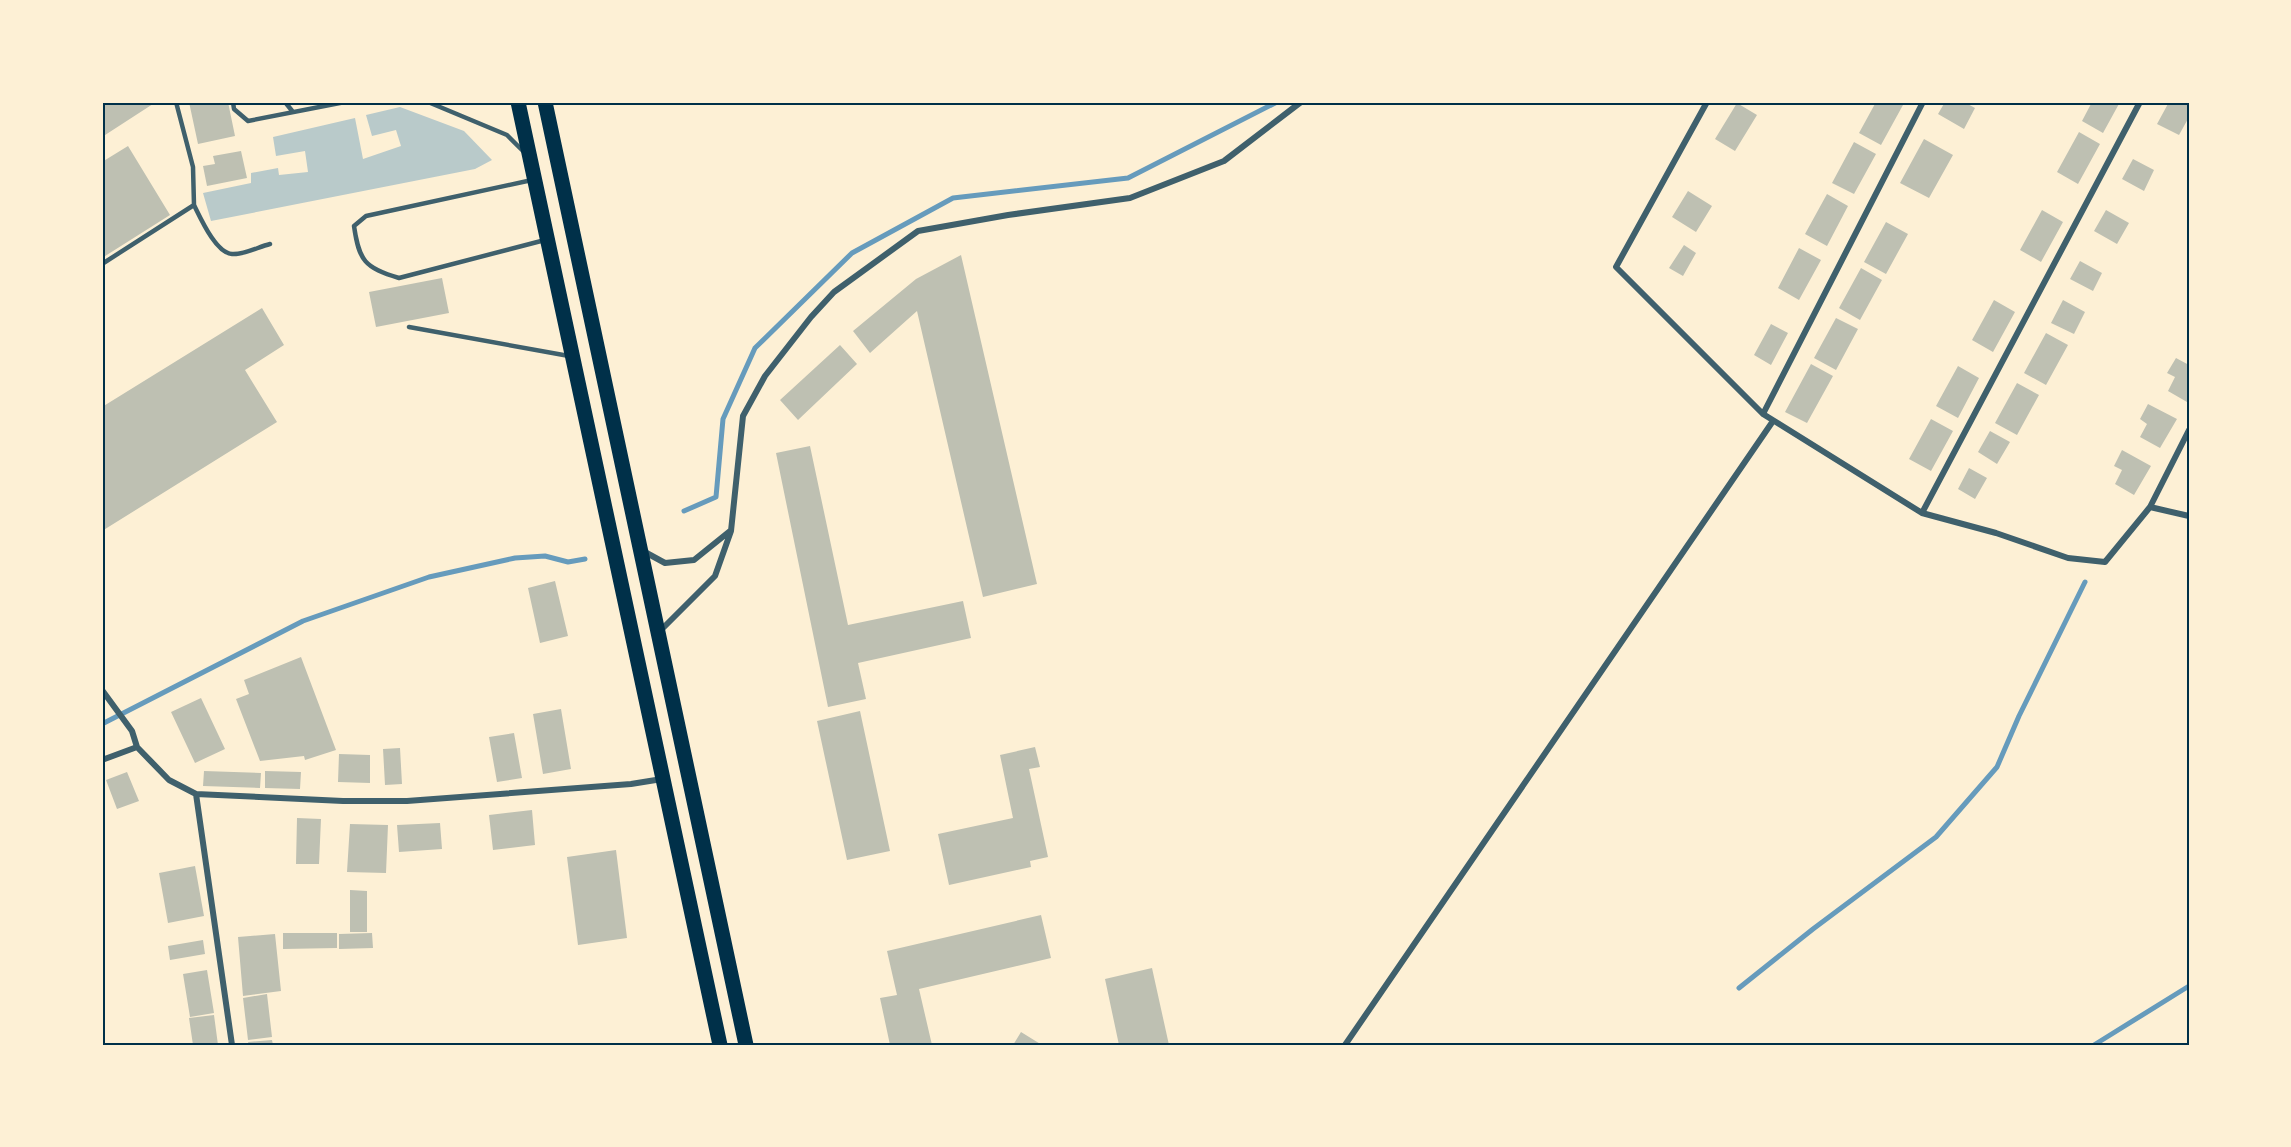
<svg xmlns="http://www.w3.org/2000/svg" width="2291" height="1147" viewBox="0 0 2291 1147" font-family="'DM Sans',sans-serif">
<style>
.green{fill:#b9caca}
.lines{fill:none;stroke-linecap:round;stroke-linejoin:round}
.stream{stroke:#669bbc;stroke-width:5}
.building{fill:#bec0b2}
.service{stroke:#3f606c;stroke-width:4.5}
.minor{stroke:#3f606c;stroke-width:6}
.trunk{stroke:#003049;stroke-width:15}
.neatline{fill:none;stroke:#003049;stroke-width:2}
</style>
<rect width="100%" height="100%" fill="#fdf0d5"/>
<path class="green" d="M 400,107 L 464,131 L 492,160 L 475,169 L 211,221 L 203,193 L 251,183 L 251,173 L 278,168 L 279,175 L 308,172 L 305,151 L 276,156 L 273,137 L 355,118 L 363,159 L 401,146 L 396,130 L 372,136 L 366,115 Z"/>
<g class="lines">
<path class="stream" d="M 684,511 L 716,497 L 723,419 L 755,348 L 852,253 L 953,198 L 1128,178 L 1277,102
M 102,724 L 303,621 L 429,577 L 515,558 L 545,556 L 568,562 L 585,559
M 1739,988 L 1813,929 L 1936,837 L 1997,767 L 2019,716 L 2085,582
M 2094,1045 L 2189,986"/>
</g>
<path class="building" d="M 102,102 L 156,102 L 102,137 Z
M 189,102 L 228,102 L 235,136 L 198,144 Z
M 1876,102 L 1897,102 L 1903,105 L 1881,145 L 1859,133 Z
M 1945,102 L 1964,102 L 1975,108 L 1964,129 L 1938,114 Z
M 2092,102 L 2120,102 L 2103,133 L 2082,121 Z
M 2169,102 L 2189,102 L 2189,117 L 2179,135 L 2157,124 Z
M 1737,103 L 1757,115 L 1735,151 L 1715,139 Z
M 2079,132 L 2100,144 L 2078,184 L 2057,172 Z
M 1924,139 L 1953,155 L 1929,198 L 1900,183 Z
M 1854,142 L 1876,154 L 1854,194 L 1832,183 Z
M 128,146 L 170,215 L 102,258 L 102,162 Z
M 241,151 L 247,178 L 207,186 L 203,166 L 215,164 L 213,156 Z
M 2133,159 L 2154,170 L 2144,191 L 2122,179 Z
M 1688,191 L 1712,206 L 1696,232 L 1672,217 Z
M 1827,194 L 1848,206 L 1827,246 L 1805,234 Z
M 2042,210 L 2063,222 L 2041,262 L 2020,250 Z
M 2106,210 L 2129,223 L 2117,244 L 2094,231 Z
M 1886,222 L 1908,234 L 1886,274 L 1864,262 Z
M 1684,245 L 1696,253 L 1683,276 L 1669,268 Z
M 1799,248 L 1821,260 L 1799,300 L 1778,288 Z
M 961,255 L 1037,584 L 983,597 L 917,311 L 870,353 L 853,331 L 916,279 Z
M 2080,261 L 2102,273 L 2093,291 L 2070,279 Z
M 1861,268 L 1882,280 L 1860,320 L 1839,308 Z
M 442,278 L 449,313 L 376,327 L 369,292 Z
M 1994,300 L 2015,312 L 1993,352 L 1972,340 Z
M 2063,300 L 2085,312 L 2074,334 L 2051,323 Z
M 262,308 L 284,345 L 245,370 L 277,422 L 102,531 L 102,407 Z
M 1836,318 L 1858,329 L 1836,370 L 1814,358 Z
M 1771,324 L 1788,333 L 1771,365 L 1754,355 Z
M 2046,333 L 2068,345 L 2046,385 L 2024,373 Z
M 840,345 L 857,364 L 798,420 L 780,400 Z
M 2176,358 L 2189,365 L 2187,402 L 2168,391 L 2175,377 L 2167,373 Z
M 1811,364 L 1833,376 L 1807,423 L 1785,412 Z
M 1958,366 L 1979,378 L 1958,418 L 1936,406 Z
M 2017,383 L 2039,395 L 2017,435 L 1995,423 Z
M 2148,404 L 2177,419 L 2160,448 L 2140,437 L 2147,424 L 2140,419 Z
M 1931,419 L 1953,431 L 1931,471 L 1909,459 Z
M 1990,431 L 2010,442 L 1997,464 L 1978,452 Z
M 810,446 L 848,625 L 963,601 L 971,638 L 858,663 L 866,699 L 828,707 L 776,453 Z
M 2122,450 L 2151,466 L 2134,495 L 2115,484 L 2122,470 L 2114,466 Z
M 1969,468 L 1987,478 L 1975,499 L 1958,489 Z
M 555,581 L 568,636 L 540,643 L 528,588 Z
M 301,657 L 336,750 L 305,760 L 304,756 L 260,761 L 236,699 L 249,694 L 244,680 Z
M 201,698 L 225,749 L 195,763 L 171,712 Z
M 561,709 L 571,769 L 543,774 L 533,714 Z
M 860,711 L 890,851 L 847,860 L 817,721 Z
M 514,733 L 522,778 L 497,782 L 489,737 Z
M 1035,747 L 1040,767 L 1029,769 L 1048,857 L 1030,861 L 1031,867 L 949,885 L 938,834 L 1013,818 L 1000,755 Z
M 400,748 L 402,784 L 385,785 L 383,749 Z
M 339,754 L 370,755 L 370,783 L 338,782 Z
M 204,771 L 261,773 L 260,788 L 203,786 Z
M 265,771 L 301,772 L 300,789 L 265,788 Z
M 127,772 L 139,801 L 117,809 L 106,780 Z
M 532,810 L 535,845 L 493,850 L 489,815 Z
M 297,818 L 321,819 L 319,864 L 296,864 Z
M 440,823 L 442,849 L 399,852 L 397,825 Z
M 350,824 L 388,825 L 386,873 L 347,872 Z
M 616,850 L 627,938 L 578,945 L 567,857 Z
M 195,866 L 204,916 L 168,923 L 159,873 Z
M 350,890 L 367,891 L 367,932 L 350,932 Z
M 1041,915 L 1051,958 L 919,989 L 932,1045 L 890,1045 L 880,998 L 897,995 L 887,951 Z
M 283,933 L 337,933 L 337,948 L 283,949 Z
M 372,933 L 373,948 L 339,949 L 339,934 Z
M 275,934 L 281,991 L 243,996 L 238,937 Z
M 203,940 L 205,954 L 170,960 L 168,946 Z
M 1152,968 L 1169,1045 L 1119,1045 L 1105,979 Z
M 207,970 L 214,1013 L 190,1017 L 183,974 Z
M 267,994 L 272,1037 L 248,1040 L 243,998 Z
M 214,1015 L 218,1045 L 193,1045 L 189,1018 Z
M 1021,1032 L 1042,1045 L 1013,1045 Z
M 272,1040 L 273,1045 L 249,1045 L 248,1042 Z"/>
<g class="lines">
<path class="service" d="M 233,102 L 234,109 L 248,121 L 345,102
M 285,102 L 293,112
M 428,102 L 507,135 L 523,151
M 532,180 L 366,216 L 354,226 C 359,261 365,268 399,278 L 545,240
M 194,205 C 201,219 216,253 232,254 C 244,255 258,247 270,244
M 102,264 L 194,205 L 193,167 L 176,102
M 409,327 L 569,356"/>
<path class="minor" d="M 1707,102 L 1616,267 L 1763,414 L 1922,513 L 1996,533 L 2068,558 L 2105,562 L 2150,507 L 2189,516
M 1763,414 L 1923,102
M 2150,507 L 2189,430
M 1922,513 L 2140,102
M 643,551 L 665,563 L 694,560 L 730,531
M 659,632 L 715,576 L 731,531 L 743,416 L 765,376 L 811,317 L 834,292 L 918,231 L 1008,215 L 1130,198 L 1224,161 L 1301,102
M 102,690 L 132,731 L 137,747 L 169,780 L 196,794 L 343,801 L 407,801 L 631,784 L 662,779
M 102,760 L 137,747
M 196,794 L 232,1045
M 1345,1045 L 1773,421"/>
<path class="trunk" d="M 518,102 L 720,1045
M 545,102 L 746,1045"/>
</g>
<rect width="2291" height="1147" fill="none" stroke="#fdf0d5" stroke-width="207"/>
<rect x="104" y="104" width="2084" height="940" class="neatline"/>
</svg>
